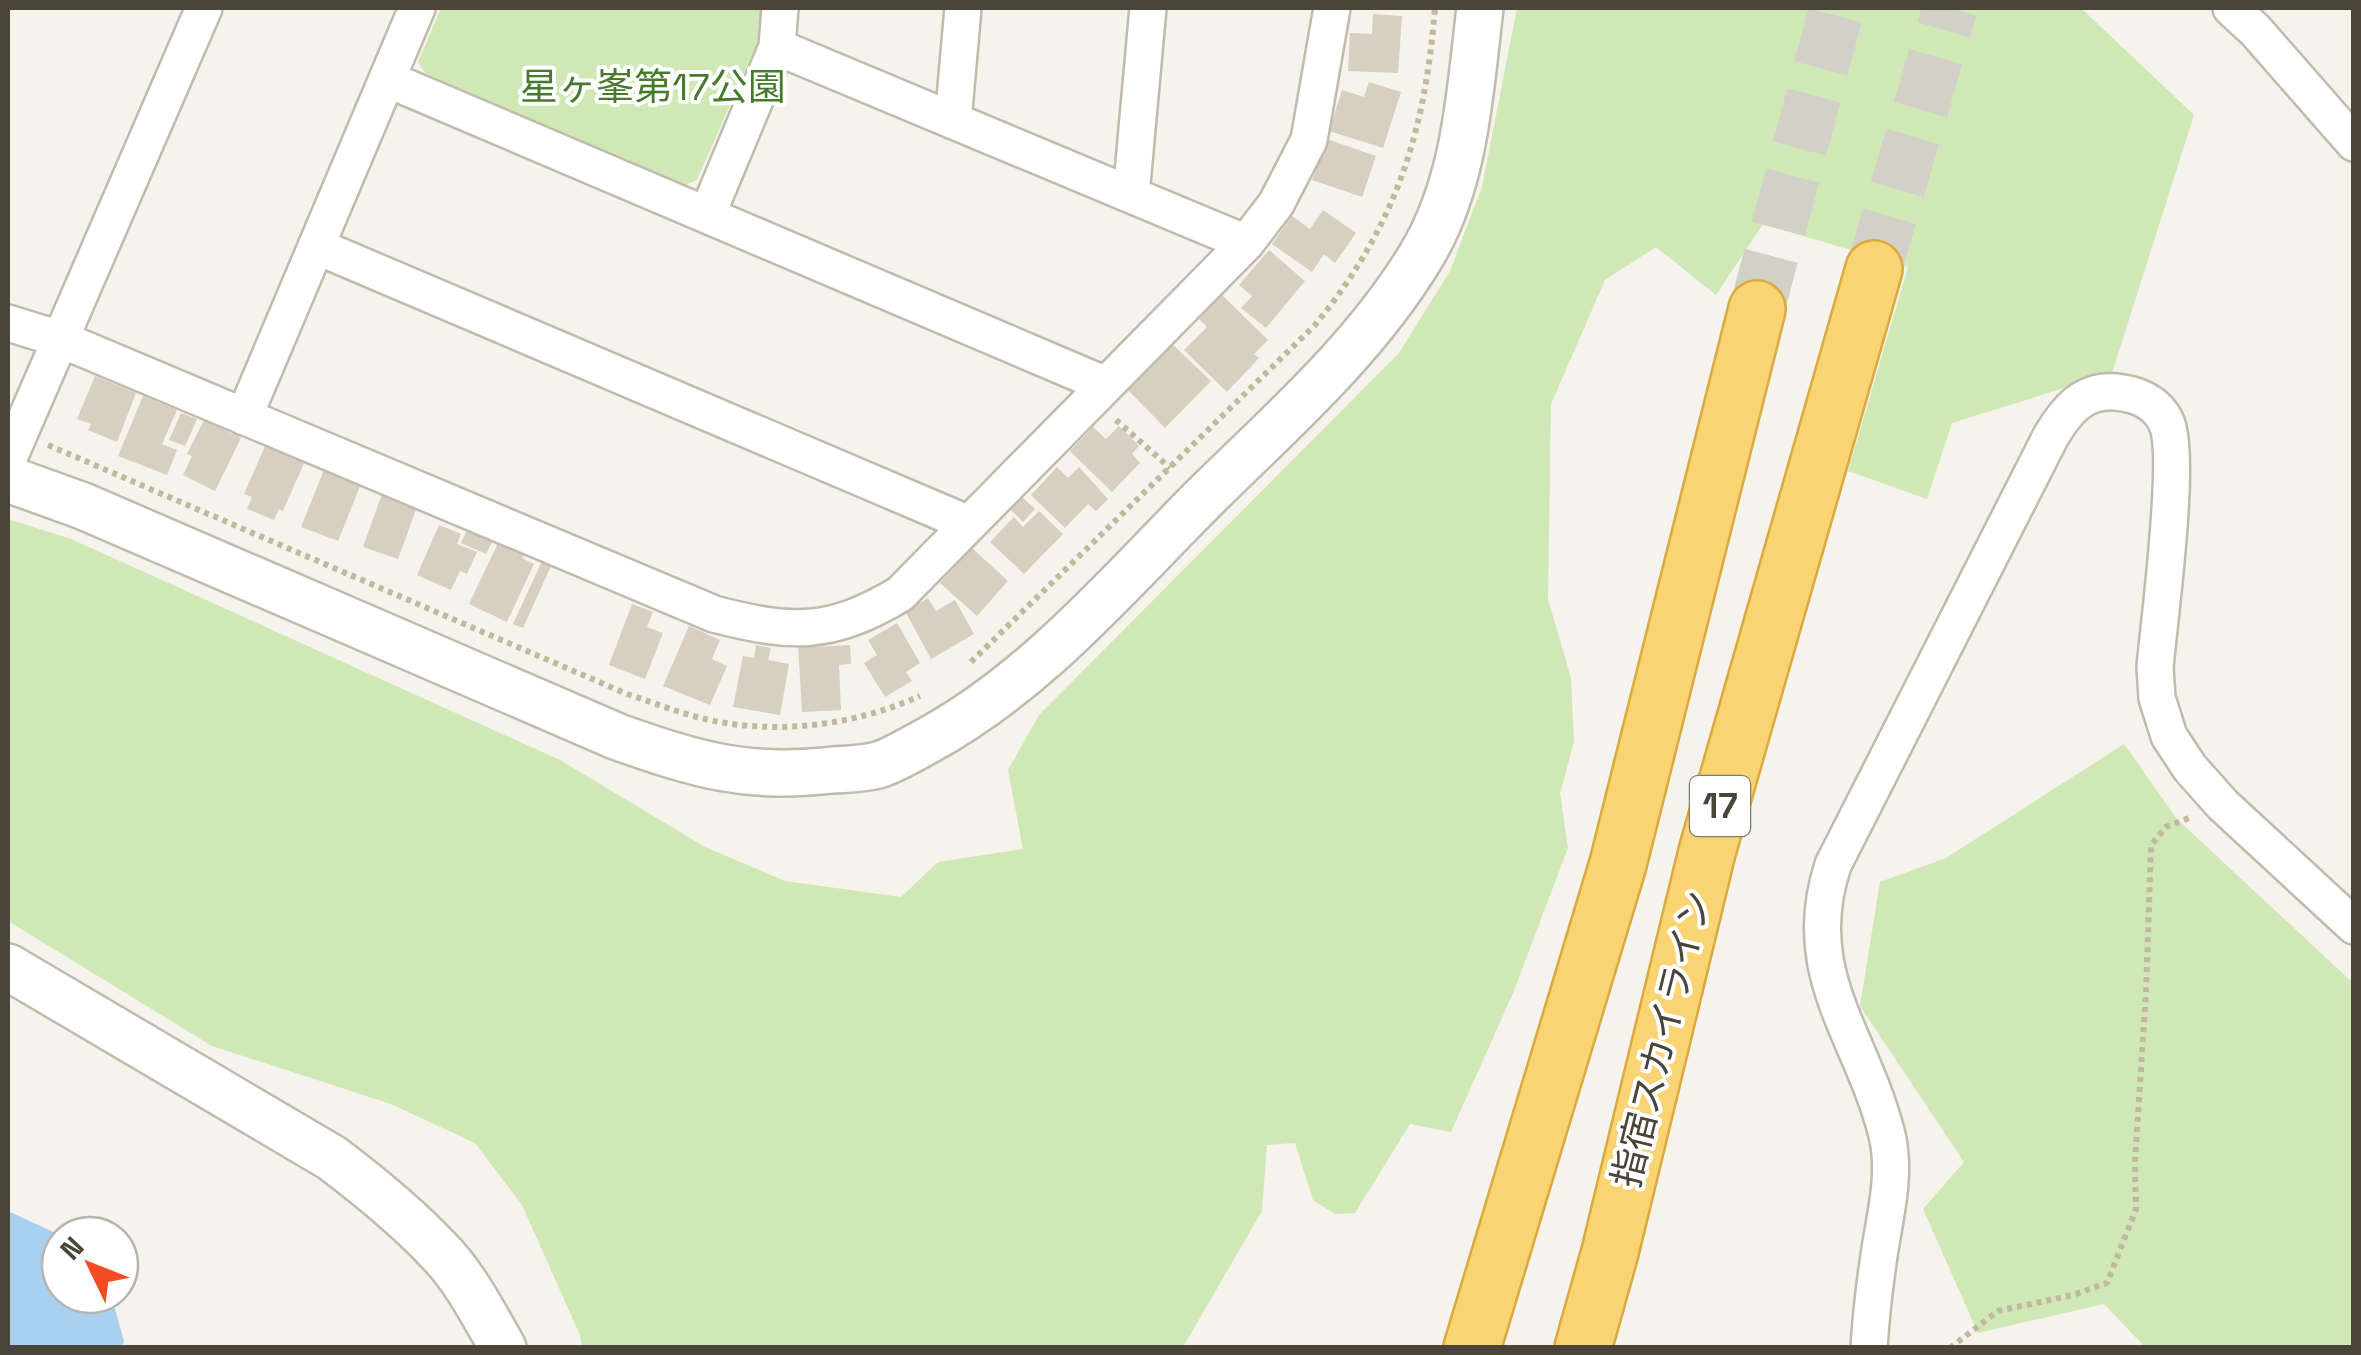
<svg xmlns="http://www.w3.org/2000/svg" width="2361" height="1355" viewBox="0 0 2361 1355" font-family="'Space Grotesk','Noto Sans JP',sans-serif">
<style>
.green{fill:#cfe8b6}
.water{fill:#aad0ef}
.building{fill:#d7cfc1}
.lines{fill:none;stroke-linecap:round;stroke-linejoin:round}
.motorway-tunnel{stroke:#d3d0c7;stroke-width:55;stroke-dasharray:55 28;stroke-linecap:butt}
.minor-casing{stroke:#c1bbae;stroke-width:40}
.tertiary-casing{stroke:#c1bbae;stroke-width:50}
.motorway-casing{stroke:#daa940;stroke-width:60}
.path{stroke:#c2b89f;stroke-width:6;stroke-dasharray:5 5;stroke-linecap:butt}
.minor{stroke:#fff;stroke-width:35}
.tertiary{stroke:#fff;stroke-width:45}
.motorway{stroke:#fad372;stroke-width:55}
.labels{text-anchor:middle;stroke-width:8;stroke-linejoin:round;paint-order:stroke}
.shield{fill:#fff;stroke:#807c74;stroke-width:2.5}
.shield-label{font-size:35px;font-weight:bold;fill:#4a4439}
.park-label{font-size:38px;fill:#467b2d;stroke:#fff}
.street-label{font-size:38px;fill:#4a4439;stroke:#fff}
</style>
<rect width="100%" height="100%" fill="#f5f3eb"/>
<path class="green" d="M 441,8 L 762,8 L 758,41 L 697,180 L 683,186 L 425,73 L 418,62 Z
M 1517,8 L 2081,8 L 2194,115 L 2112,373 L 1952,423 L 1927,499 L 1848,471 L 1908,267 L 1763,224 L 1716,295 L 1656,247 L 1605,280 L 1551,404 L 1548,599 L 1571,678 L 1574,742 L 1560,793 L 1568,848 L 1513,993 L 1451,1132 L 1410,1124 L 1355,1213 L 1335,1214 L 1313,1200 L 1295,1143 L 1267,1145 L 1262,1211 L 1183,1347 L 582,1347 L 580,1335 L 522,1205 L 475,1143 L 391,1104 L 212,1046 L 8,921 L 8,519 L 71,539 L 560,760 L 705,847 L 785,881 L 901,897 L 938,862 L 1023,849 L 1008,770 L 1039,715 L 1399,353 L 1450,271 L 1482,187 Z
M 2124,744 L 2177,819 L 2353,983 L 2353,1347 L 2145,1347 L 2104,1304 L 1978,1333 L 1923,1209 L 1964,1162 L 1860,1006 L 1880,882 L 1946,858 Z"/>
<path class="water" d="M 8,1211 L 60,1235 L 60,1295 L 111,1295 L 124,1341 L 122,1347 L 8,1347 Z"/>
<path class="building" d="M 1373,14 L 1402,16 L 1398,73 L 1348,71 L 1350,33 L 1372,34 Z
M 1369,82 L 1401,92 L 1383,148 L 1329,131 L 1342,90 L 1364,97 Z
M 1327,139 L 1376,156 L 1362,197 L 1312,180 Z
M 1323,210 L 1356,233 L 1335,263 L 1324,254 L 1312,272 L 1272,244 L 1292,216 L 1310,229 Z
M 1269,250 L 1305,281 L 1266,328 L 1241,308 L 1252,296 L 1239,285 Z
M 1222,295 L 1268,340 L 1254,354 L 1259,358 L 1227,392 L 1184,350 L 1207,327 L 1199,319 Z
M 1173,345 L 1211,381 L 1165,428 L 1128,390 Z
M 95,376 L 136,393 L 117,442 L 88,430 L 91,424 L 77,419 Z
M 143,396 L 177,410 L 162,444 L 177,450 L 167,475 L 118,456 Z
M 181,413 L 197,419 L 185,446 L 169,440 Z
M 204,420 L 241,438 L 215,491 L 183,475 L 192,456 L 187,454 Z
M 1119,426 L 1139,446 L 1132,454 L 1140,463 L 1112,492 L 1070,451 L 1093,427 L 1106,439 Z
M 266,444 L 305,461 L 283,511 L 279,509 L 274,520 L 247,509 L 252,497 L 244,494 Z
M 1057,467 L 1068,478 L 1079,467 L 1108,499 L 1096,511 L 1088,504 L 1065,528 L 1031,495 Z
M 324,470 L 361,484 L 338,541 L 301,527 Z
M 382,494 L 417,507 L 398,559 L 363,547 Z
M 1021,496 L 1035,509 L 1023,522 L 1010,509 Z
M 1039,511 L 1063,534 L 1024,574 L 990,542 L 1014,517 L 1023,527 Z
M 439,525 L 461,534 L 457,544 L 477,552 L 467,574 L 460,571 L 451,590 L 417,575 Z
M 467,530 L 492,542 L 486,554 L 461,543 Z
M 498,543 L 524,555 L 522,558 L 534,564 L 507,622 L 469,604 Z
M 972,548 L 1008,581 L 977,616 L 940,583 Z
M 542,561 L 551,566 L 523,628 L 513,624 Z
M 928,598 L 936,611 L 955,600 L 974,634 L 931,659 L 905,611 Z
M 632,604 L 653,612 L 647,627 L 663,633 L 645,679 L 609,665 Z
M 897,623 L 920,663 L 906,672 L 912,681 L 885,697 L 864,663 L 877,655 L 868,640 Z
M 689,626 L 720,640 L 712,659 L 727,666 L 710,705 L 663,686 Z
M 817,642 L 817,647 L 850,645 L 851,664 L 839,665 L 841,710 L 802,712 L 798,644 Z
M 756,645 L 771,648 L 768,660 L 789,664 L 780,715 L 733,707 L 743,656 L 754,658 Z"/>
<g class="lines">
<path class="motorway-tunnel" d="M 1874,269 L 1950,8
M 1757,309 L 1837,8"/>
<defs>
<path id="minor" d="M 2231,8 L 2255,30 L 2354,143
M 777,47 L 1246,243
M 387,79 L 1106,385
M 953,121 L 963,8
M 1131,195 L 1148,8
M 707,215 L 777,47 L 780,8
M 316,246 L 969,524
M 8,323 L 60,339 L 714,614 C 791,634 830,636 900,594 L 1246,243 L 1276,204 L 1309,140 L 1332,8
M 244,417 L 417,8
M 8,460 L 204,8
M 1869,1348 C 1871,1314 1875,1282 1880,1249 C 1886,1212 1896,1172 1887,1135 C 1862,1035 1797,974 1833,865 L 2051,436 C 2066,411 2083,389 2116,392 C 2136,394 2157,402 2166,422 C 2182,454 2159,622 2155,667 L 2157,698 L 2169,736 L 2190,768 L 2223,805 L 2354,926"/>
<path id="tertiary" d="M 8,479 L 83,506 L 618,737 C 698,765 747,780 833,770 C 847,769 864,769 878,765 C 894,760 910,750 925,742 C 1035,683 1117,585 1204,498 C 1280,423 1365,349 1421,256 C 1466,182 1470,91 1480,8
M 8,967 L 332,1158 C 369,1186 406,1216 438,1250 C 465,1277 484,1315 503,1348"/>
<path id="motorway" d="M 1472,1348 L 1618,864 L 1757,309
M 1583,1348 L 1610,1252 L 1707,852 L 1874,269"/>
</defs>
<use href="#minor" class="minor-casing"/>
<use href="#tertiary" class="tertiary-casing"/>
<use href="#motorway" class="motorway-casing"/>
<path class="path" d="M 1116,420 L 1170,468
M 48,445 L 627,694 C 652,702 676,712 701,718 C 773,736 853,726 920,696
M 971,662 L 1315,325 C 1396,226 1425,133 1435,8
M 1950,1348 L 1998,1311 L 2073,1295 L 2107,1283 L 2136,1209 L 2135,1160 L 2146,993 L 2151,845 L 2166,827 L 2189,818"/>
<use href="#minor" class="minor"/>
<use href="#tertiary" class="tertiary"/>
<use href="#motorway" class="motorway"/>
</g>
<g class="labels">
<rect class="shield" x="1690" y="776" width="60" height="60" rx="8"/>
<g class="shield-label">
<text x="1720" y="818">17</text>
</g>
<g class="park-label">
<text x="653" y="100">星ヶ峯第17公園</text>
</g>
<g class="street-label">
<text transform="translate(1662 1039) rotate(-76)" y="13">指宿スカイライン</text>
</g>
</g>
<rect width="2361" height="1355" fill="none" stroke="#4a4439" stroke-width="20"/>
<g transform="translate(90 1265) rotate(313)"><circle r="48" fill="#ffffff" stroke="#b7b4b0" stroke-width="2.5"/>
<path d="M0-8L18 38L0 25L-18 38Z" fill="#f44d23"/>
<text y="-15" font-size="28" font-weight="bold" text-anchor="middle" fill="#4a4439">N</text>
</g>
</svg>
